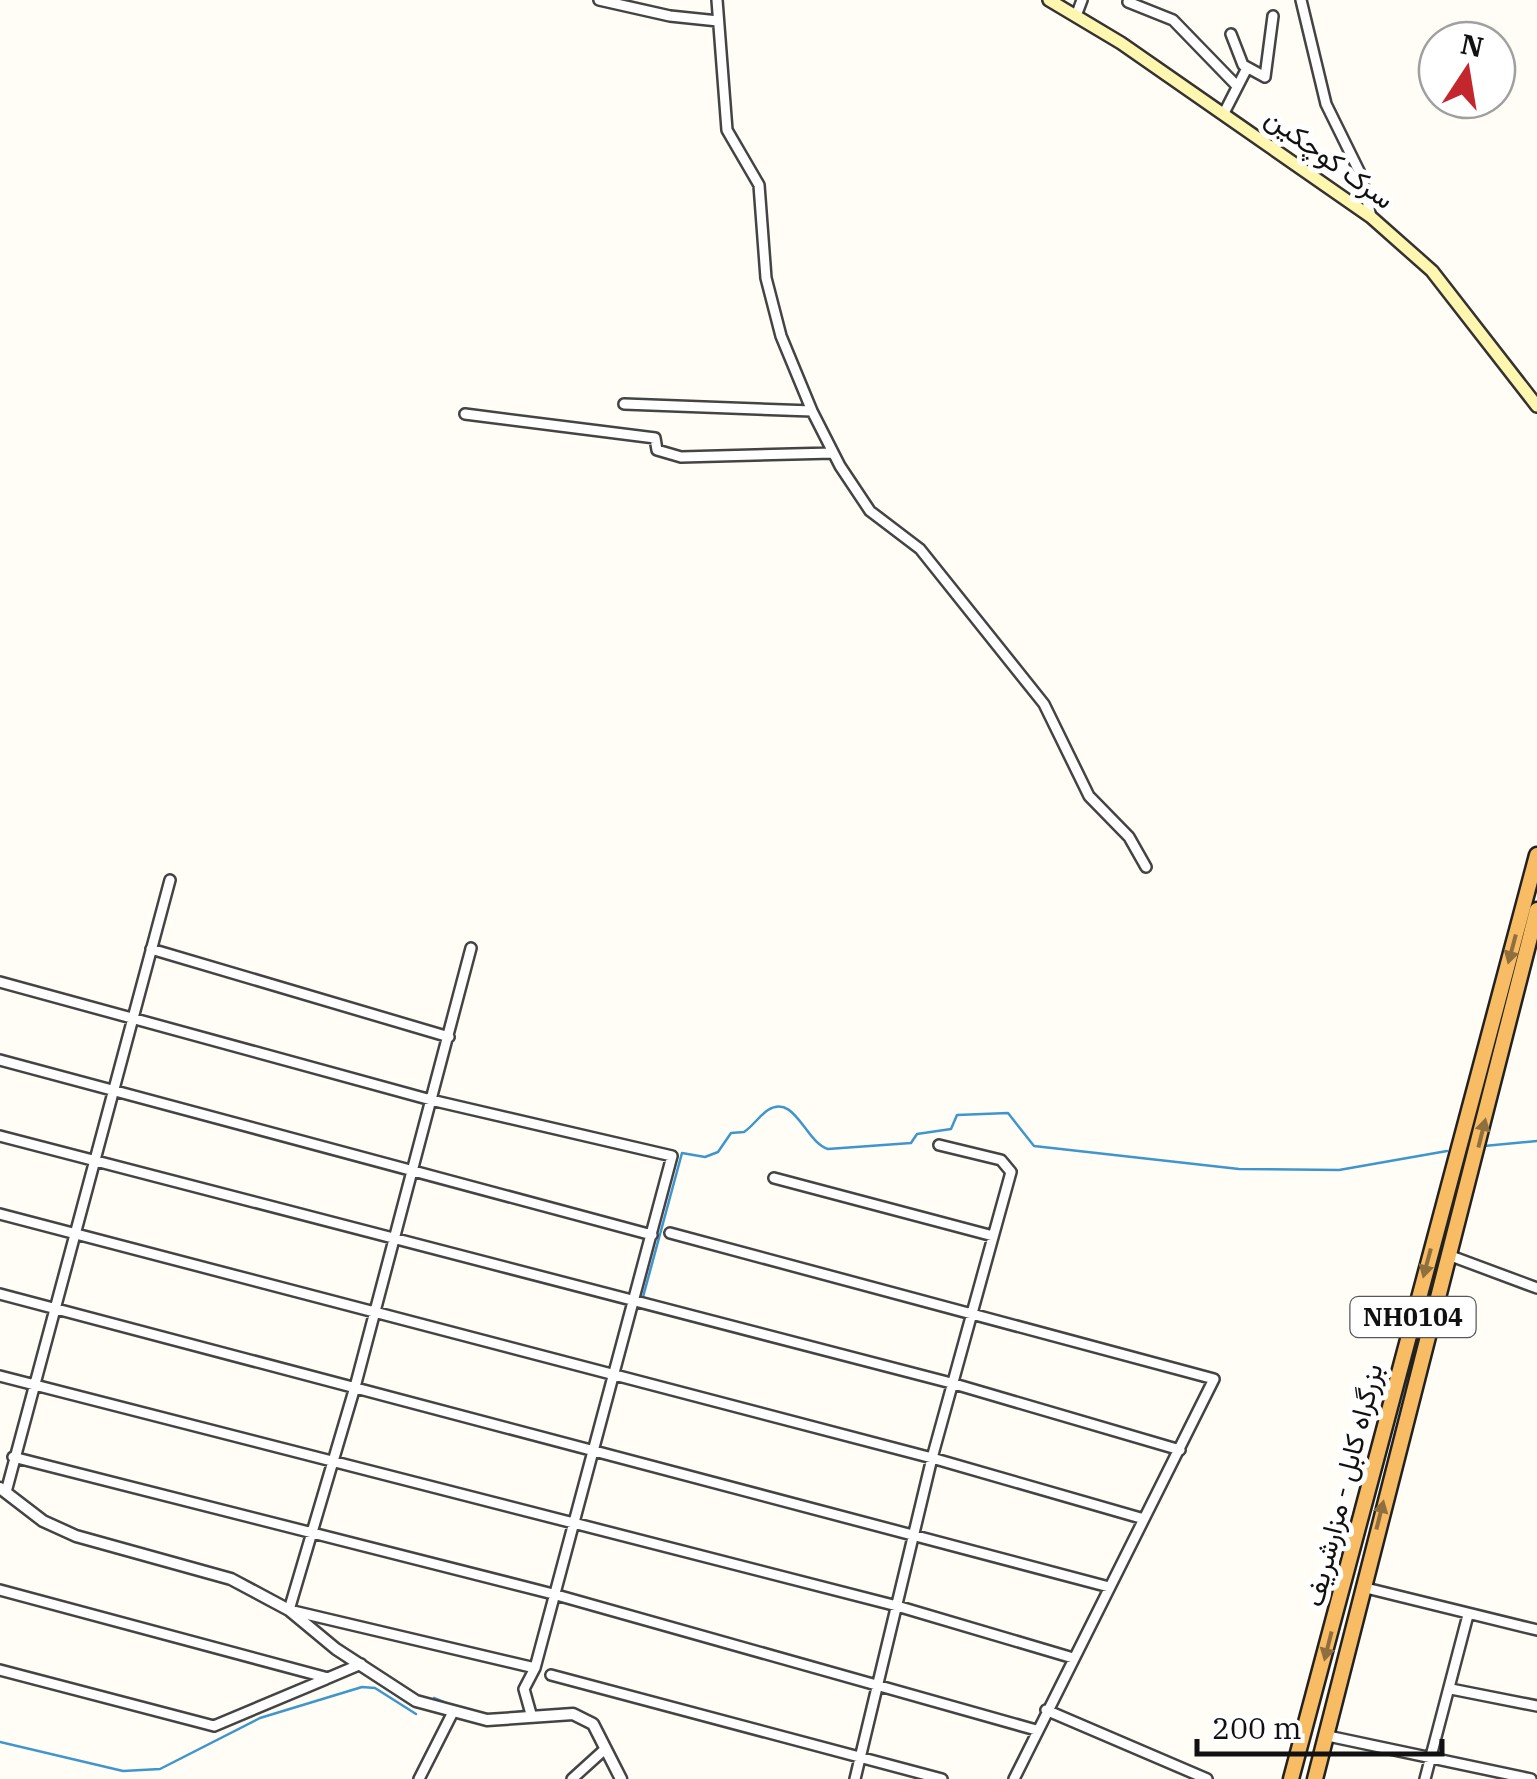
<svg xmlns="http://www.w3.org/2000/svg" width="1537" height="1779" viewBox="0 0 1537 1779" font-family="'IBM Plex Serif',Vazirmatn,serif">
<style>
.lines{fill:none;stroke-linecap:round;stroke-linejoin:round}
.stream{stroke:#3f96cf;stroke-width:2.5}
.minor-casing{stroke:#444;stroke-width:14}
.tertiary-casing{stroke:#444;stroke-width:15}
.secondary-casing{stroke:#333;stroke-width:16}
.trunk-casing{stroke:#222;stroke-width:19}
.minor{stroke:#fff;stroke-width:9}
.tertiary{stroke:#fff;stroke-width:10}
.secondary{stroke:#fff6b0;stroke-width:11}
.trunk{stroke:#f7bc64;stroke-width:14}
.oneway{fill:#906f3f}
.labels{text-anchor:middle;stroke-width:10;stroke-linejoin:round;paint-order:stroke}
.shield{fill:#fff;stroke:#585858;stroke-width:2.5}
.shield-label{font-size:25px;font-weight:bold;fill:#111}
.street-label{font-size:28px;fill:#111;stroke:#fff}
</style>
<rect width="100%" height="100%" fill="#fffdf5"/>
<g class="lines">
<path class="stream" d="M 1484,1146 L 1537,1141
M 643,1297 L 682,1153 L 705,1157 L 718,1152 L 731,1133 L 744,1132 C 753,1126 759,1116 768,1110 C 795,1093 805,1142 828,1149 L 911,1143 L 917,1134 L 951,1129 L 957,1115 L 1008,1113 L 1034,1146 L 1239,1169 L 1339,1170 L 1447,1151
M 434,1698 L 451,1705
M 512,1713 L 522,1711
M 0,1742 L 123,1771 L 160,1769 L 260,1718 L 362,1687 L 375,1688 L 416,1714"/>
<defs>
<path id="minor" d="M 599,0 L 670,16 L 718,21
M 717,0 L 727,130 L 759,185 L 766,278 L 781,336 L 812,411 L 840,466 L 870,511 L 920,549 L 1044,704 L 1089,796 L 1129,837 L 1146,867
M 1301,0 L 1326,104 L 1361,175 L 1371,217
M 1128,2 L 1173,20 L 1237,86
M 1076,16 L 1082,0
M 1231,34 L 1243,65 L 1265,77 L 1273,16
M 1224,113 L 1247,68
M 624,404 L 812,411
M 465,414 L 655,438 L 657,450 L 681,457 L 833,453
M 471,948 L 355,1387 L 289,1610 L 535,1668
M 151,949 L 449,1037
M 0,982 L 431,1100 L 672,1156 L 535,1668 L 524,1689 L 531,1714
M 0,1060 L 652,1235
M 0,1136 L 951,1383 L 1180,1450
M 774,1178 L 993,1236
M 0,1214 L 932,1458 L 1144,1519
M 670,1233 L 1214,1379 L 1014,1779
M 1451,1256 L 1537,1288
M 0,1294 L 1109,1587
M 0,1376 L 897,1606 L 1073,1658
M 13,1457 L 553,1594 L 1036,1730
M 6,1492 L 170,880
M 1362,1587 L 1537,1630
M 0,1590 L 328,1678 L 361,1664
M 0,1670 L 214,1726 L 326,1679
M 551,1675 L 942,1779
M 1451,1689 L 1537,1706
M 1046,1710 L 1207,1779
M 1328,1736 L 1531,1779
M 419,1779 L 453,1712
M 572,1779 L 604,1750
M 855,1779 L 932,1458 L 1011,1172 L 1001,1160 L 939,1145
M 1425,1779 L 1468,1615"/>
<path id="tertiary" d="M 0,1488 L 43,1521 L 76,1536 L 231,1579 L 289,1610 L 336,1649 L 416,1701 L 487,1720 L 573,1714 L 593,1724 L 621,1779"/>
<path id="secondary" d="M 1049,0 L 1121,43 L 1371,217 L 1432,271 L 1537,406"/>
<path id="trunk" d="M 1291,1779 L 1537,855
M 1315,1779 L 1537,910"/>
</defs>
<use href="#minor" class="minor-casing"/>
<use href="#tertiary" class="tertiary-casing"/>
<use href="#secondary" class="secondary-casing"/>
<use href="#trunk" class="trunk-casing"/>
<use href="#minor" class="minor"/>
<use href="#tertiary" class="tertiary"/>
<use href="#secondary" class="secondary"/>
<use href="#trunk" class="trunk"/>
</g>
<defs><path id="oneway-solid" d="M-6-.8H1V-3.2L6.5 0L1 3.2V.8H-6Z" transform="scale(2.5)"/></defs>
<g class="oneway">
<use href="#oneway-solid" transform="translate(1512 949) rotate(105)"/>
<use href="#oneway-solid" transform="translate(1482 1133) rotate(-76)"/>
<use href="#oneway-solid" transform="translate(1427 1263) rotate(105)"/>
<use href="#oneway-solid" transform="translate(1380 1515) rotate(-76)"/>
<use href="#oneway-solid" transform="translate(1328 1646) rotate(104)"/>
</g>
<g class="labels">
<rect class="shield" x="1350.5" y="1297" width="125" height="40" rx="8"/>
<g class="shield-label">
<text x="1413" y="1326">NH0104</text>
</g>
<g class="street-label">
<text transform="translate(1330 158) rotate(36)" y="10">سرک کوچکین</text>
<text transform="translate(1343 1485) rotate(-76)" y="10">بزرگراه کابل - مزارشریف</text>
</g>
</g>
<g transform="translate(1467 70) rotate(12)"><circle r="48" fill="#ffffff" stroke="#a0a0a0" stroke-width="2.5"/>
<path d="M0-8L18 38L0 25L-18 38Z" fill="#c4262e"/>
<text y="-15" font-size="28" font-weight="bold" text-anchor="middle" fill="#111111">N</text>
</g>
<path d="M1197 1739v15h245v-15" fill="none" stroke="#111111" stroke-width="5"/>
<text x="1212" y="1739" font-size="30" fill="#111111" stroke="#ffffff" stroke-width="8" paint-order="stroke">200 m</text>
</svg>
